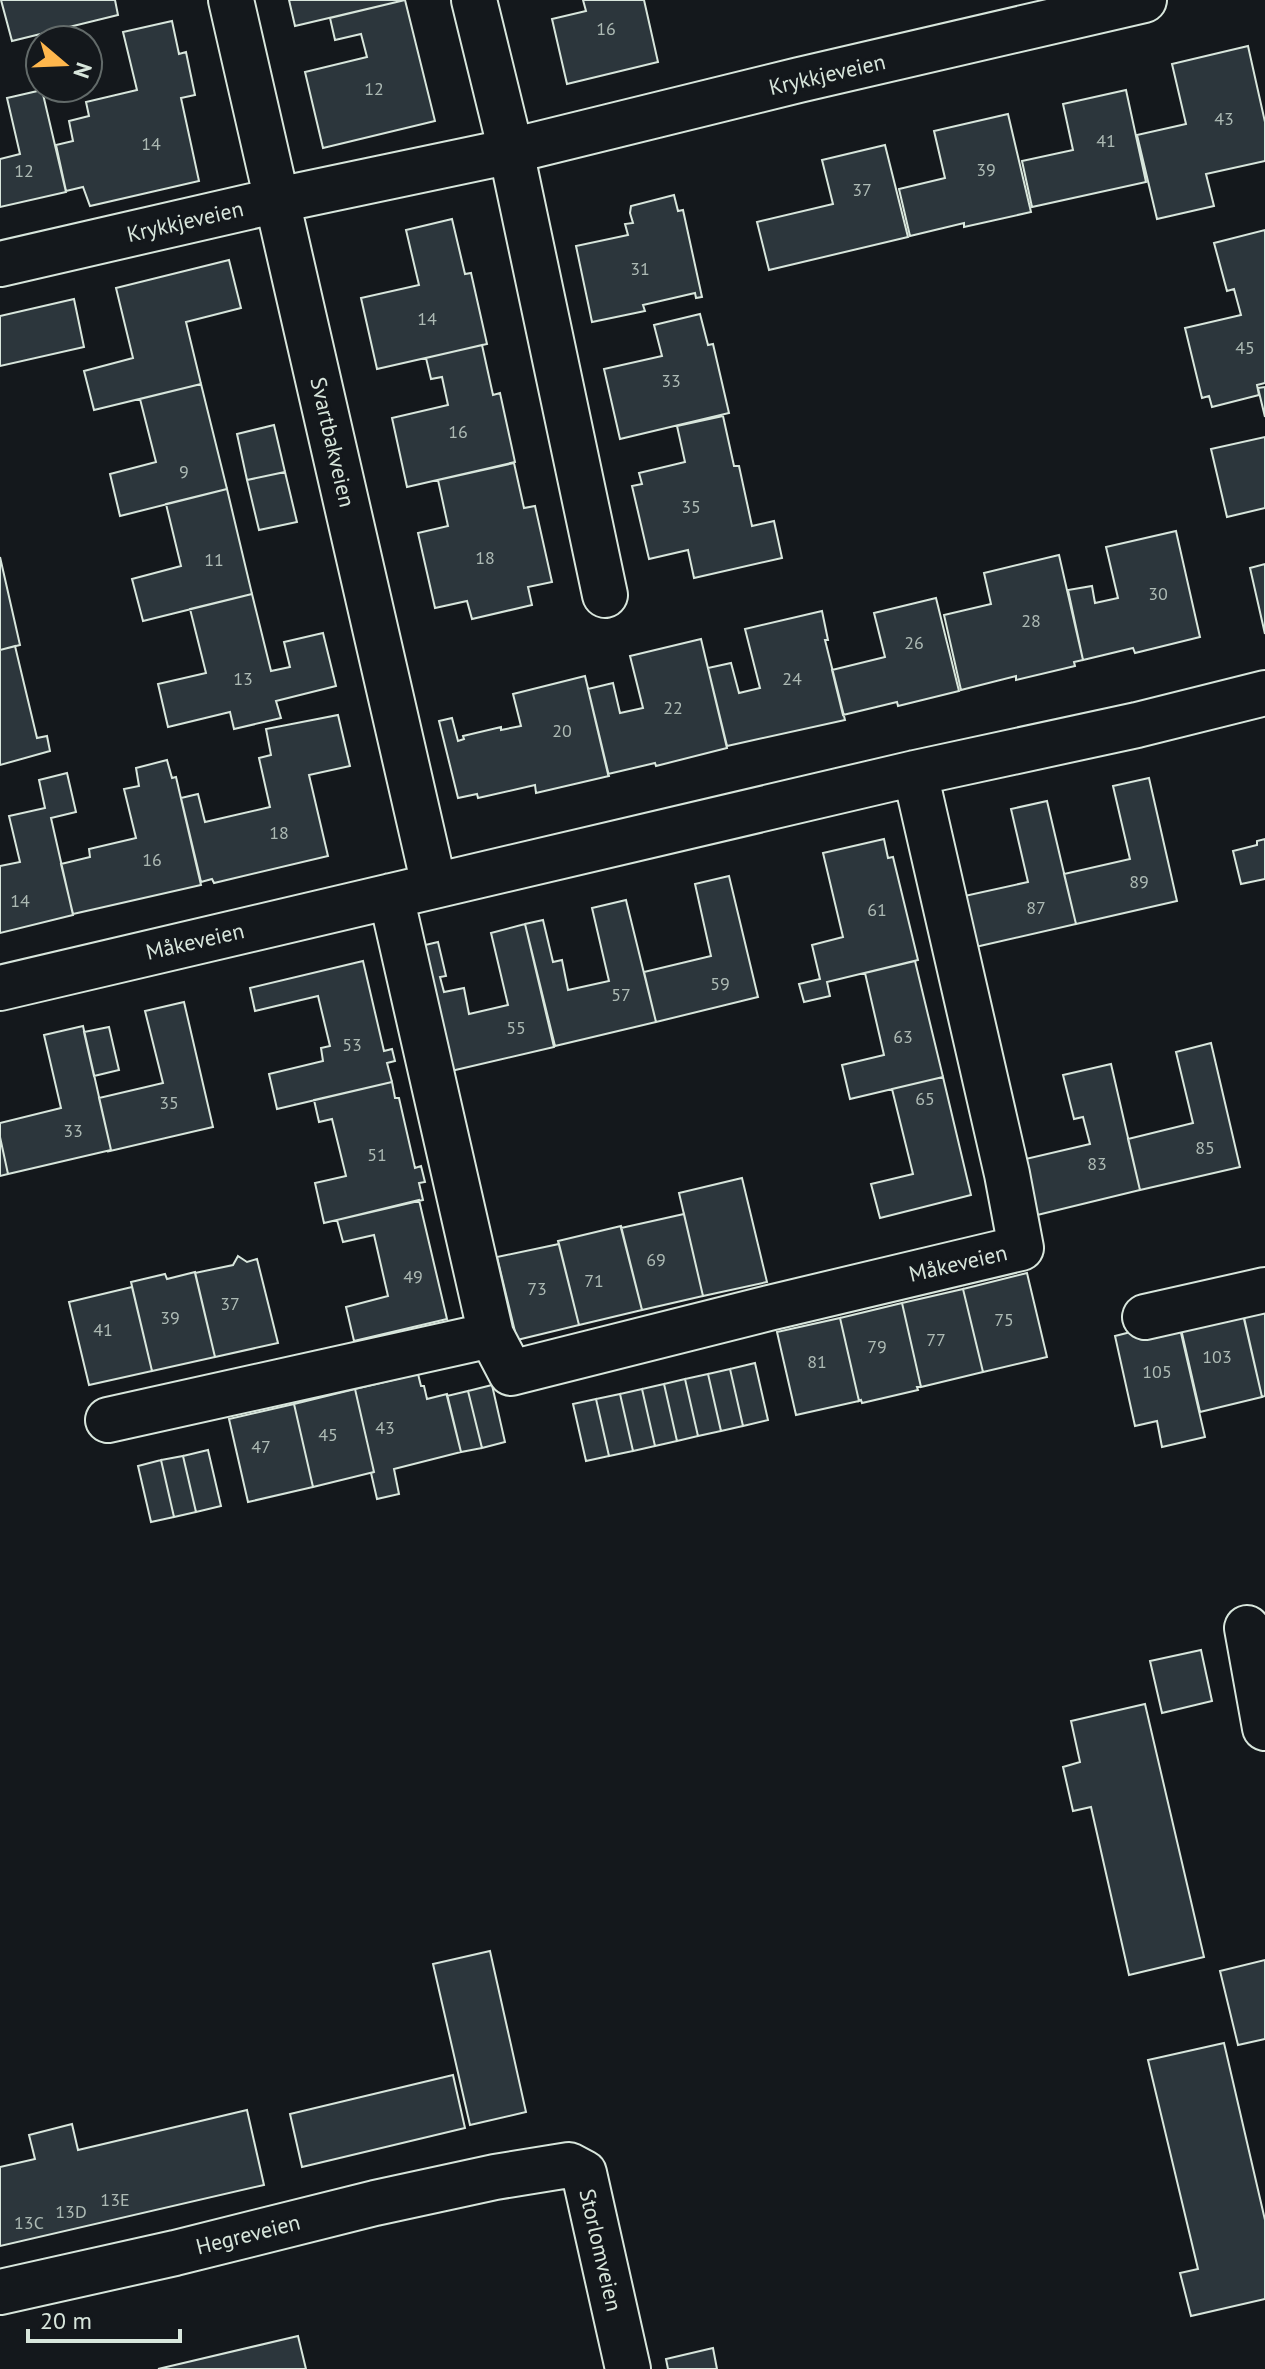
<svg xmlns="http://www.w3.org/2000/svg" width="1265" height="2369" viewBox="0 0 1265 2369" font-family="'PT Sans',sans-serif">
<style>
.building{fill:#2c363c;stroke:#d8e6dc;stroke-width:2}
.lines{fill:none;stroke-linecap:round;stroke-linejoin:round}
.minor-casing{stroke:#d8e6dc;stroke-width:48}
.minor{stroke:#14181c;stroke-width:44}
.labels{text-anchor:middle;stroke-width:6;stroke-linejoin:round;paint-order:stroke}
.number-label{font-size:18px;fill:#adbab4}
.street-label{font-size:22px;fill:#d8e6dc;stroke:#14181c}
</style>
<rect width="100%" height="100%" fill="#14181c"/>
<path class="building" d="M 1,0 L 115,0 L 118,15 L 12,41 Z
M 289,0 L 405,0 L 295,26 Z
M 405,0 L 435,121 L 323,148 L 305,72 L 367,57 L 361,34 L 335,40 L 330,18 Z
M 583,0 L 644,0 L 658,62 L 567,84 L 552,19 L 586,11 Z
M 172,21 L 179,54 L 186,52 L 195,95 L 181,98 L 199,181 L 90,206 L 83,187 L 66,191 L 56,145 L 73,141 L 69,121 L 89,116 L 86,102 L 137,90 L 123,32 Z
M 1248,46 L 1265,122 L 1265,161 L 1206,174 L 1214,206 L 1157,219 L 1137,135 L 1186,124 L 1172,64 Z
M 42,90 L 66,192 L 0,207 L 0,159 L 20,154 L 7,98 Z
M 1126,90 L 1146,182 L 1032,207 L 1022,161 L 1073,150 L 1063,104 Z
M 1008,114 L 1031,212 L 964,227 L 964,223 L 910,236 L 899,189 L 945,178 L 934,131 Z
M 885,145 L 908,237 L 769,270 L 757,222 L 833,204 L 822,160 Z
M 674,195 L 678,211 L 683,210 L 702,297 L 696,298 L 695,293 L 643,305 L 645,311 L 592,322 L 576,246 L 628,235 L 625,224 L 633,223 L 630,213 L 631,206 Z
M 452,219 L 465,274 L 471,273 L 487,344 L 377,369 L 361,298 L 419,285 L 406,230 Z
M 1265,230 L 1265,383 L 1257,385 L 1259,395 L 1212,407 L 1209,396 L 1202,398 L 1185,328 L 1241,315 L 1234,289 L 1227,291 L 1214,243 Z
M 229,260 L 241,308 L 186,322 L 201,384 L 94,410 L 84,371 L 133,358 L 116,288 Z
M 74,299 L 84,347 L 0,366 L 0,316 Z
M 700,314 L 708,345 L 713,344 L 729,413 L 620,439 L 604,369 L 662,356 L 654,325 Z
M 482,345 L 493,395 L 500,393 L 515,462 L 407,487 L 392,418 L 448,405 L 442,377 L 431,379 L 426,358 Z
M 201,384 L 227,489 L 120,516 L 110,474 L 156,462 L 140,399 Z
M 1265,387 L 1265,417 L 1258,388 Z
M 723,416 L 734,466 L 739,466 L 752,526 L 774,521 L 782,558 L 694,578 L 688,550 L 649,559 L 632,486 L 642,484 L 639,473 L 685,462 L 677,426 Z
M 274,425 L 285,472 L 247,480 L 237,434 Z
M 1265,437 L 1265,508 L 1227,517 L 1211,449 Z
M 514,463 L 524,508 L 535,506 L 552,582 L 528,587 L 532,605 L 472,619 L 467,601 L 435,608 L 418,533 L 448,526 L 438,480 Z
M 285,472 L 297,522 L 259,530 L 247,480 Z
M 227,489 L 252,594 L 143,621 L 132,579 L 181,566 L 166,504 Z
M 1176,531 L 1200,637 L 1135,653 L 1133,648 L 1083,660 L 1068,590 L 1092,586 L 1095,603 L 1118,598 L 1106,547 Z
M 1059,555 L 1083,660 L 1074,662 L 1075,666 L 1016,680 L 1016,676 L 961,690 L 944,615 L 991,604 L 984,573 Z
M 0,557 L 20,645 L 0,650 Z
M 1265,564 L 1265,634 L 1250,568 Z
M 252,594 L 271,671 L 290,667 L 284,642 L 323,633 L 336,686 L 276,701 L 281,718 L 234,729 L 230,712 L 168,727 L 158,684 L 206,673 L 190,609 Z
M 936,598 L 959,691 L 898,706 L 897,702 L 843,715 L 832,670 L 885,657 L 874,613 Z
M 822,611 L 828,640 L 825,640 L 845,720 L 727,746 L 708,668 L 731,663 L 739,693 L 760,688 L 745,629 Z
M 701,639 L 727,748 L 656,766 L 655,763 L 608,774 L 588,689 L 613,683 L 620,713 L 643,708 L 630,656 Z
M 15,646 L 37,738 L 47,736 L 50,751 L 0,765 L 0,650 Z
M 585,676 L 609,776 L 536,793 L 535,785 L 478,798 L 477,794 L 458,798 L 439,721 L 452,718 L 458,741 L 464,739 L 463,736 L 501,727 L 501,730 L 521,726 L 513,694 Z
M 338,715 L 350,766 L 309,775 L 328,856 L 214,883 L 212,879 L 201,882 L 181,798 L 198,794 L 205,822 L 270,807 L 259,758 L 271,755 L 266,729 Z
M 167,760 L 172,778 L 176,777 L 201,885 L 73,914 L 61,864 L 90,857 L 89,849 L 136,838 L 124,789 L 139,786 L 136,768 Z
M 67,773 L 76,812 L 51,818 L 73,915 L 0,933 L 0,866 L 20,862 L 9,816 L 45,808 L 39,780 Z
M 1149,778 L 1177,901 L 1076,924 L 1064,874 L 1130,859 L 1113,786 Z
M 1047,801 L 1076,924 L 971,948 L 960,897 L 1028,882 L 1011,809 Z
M 884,839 L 888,858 L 893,857 L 918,960 L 827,982 L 830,996 L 804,1002 L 799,984 L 820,979 L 812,945 L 843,937 L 823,853 Z
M 1265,839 L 1265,879 L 1241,884 L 1233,851 L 1257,845 L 1257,841 Z
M 729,876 L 758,997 L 656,1022 L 644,972 L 711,956 L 695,884 Z
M 626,900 L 656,1022 L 555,1046 L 525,924 L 543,920 L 553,962 L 562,960 L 568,990 L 609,981 L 592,908 Z
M 525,924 L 554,1047 L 451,1071 L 421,946 L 438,942 L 446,976 L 440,977 L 444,992 L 464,988 L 469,1014 L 508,1005 L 491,933 Z
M 363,961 L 384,1051 L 392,1049 L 395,1061 L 387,1063 L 392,1082 L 277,1109 L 269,1074 L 323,1061 L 321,1048 L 330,1046 L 318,996 L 255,1011 L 250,988 Z
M 915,961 L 943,1077 L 850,1099 L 842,1065 L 884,1055 L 865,973 Z
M 184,1002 L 213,1127 L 110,1151 L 111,1150 L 99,1098 L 163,1083 L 145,1011 Z
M 83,1026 L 111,1150 L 8,1174 L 0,1137 L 0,1123 L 61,1108 L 44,1035 Z
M 109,1027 L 119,1070 L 94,1076 L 84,1032 Z
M 1211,1043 L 1240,1167 L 1140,1190 L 1128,1139 L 1193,1123 L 1176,1052 Z
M 1111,1064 L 1140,1190 L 1029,1217 L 1017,1161 L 1090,1144 L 1083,1117 L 1074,1119 L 1063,1075 Z
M 943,1077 L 971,1195 L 880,1218 L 871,1184 L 913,1174 L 892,1089 Z
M 392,1082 L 395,1098 L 399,1098 L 415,1168 L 421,1166 L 425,1182 L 419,1183 L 423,1200 L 324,1223 L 315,1183 L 346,1176 L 332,1119 L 319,1122 L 314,1100 Z
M 0,1137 L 8,1174 L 0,1176 Z
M 742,1178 L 767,1282 L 703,1296 L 679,1193 Z
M 419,1200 L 447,1319 L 354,1341 L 346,1307 L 388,1296 L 374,1235 L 343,1242 L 337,1220 Z
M 684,1214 L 703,1296 L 642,1310 L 621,1228 Z
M 621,1226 L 642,1310 L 579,1325 L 558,1241 Z
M 559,1244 L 579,1325 L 517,1340 L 497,1257 Z
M 238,1256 L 247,1262 L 257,1259 L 278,1343 L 215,1357 L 195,1273 L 233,1265 Z
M 195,1272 L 215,1357 L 152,1371 L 131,1282 L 165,1274 L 167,1279 Z
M 1027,1273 L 1047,1357 L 983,1372 L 963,1289 Z
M 132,1287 L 152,1371 L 89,1385 L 69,1302 Z
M 963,1289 L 983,1372 L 921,1387 L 902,1303 Z
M 1265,1301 L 1265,1396 L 1262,1397 L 1241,1306 Z
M 902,1303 L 921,1387 L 917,1387 L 918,1390 L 862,1403 L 861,1400 L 859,1401 L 840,1318 Z
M 1243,1313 L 1262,1397 L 1200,1412 L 1181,1329 Z
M 840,1318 L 859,1401 L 796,1415 L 777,1332 Z
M 1178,1320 L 1205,1437 L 1162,1447 L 1157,1421 L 1135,1426 L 1115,1336 Z
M 755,1363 L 768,1420 L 743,1426 L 730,1369 Z
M 730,1369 L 743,1426 L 721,1431 L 708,1374 Z
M 418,1374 L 421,1386 L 424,1386 L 427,1399 L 447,1394 L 461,1452 L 394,1469 L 399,1494 L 377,1499 L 371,1473 L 374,1472 L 355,1389 Z
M 708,1374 L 721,1431 L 698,1436 L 685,1379 Z
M 685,1379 L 698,1436 L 677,1441 L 664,1384 Z
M 664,1384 L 677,1441 L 655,1446 L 642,1389 Z
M 492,1385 L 505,1442 L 482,1448 L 468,1391 Z
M 355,1389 L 374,1472 L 313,1487 L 294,1404 Z
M 642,1389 L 655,1446 L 633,1451 L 620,1394 Z
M 468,1391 L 482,1448 L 461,1452 L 447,1396 Z
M 620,1394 L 633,1451 L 609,1456 L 596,1399 Z
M 596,1399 L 609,1456 L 586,1461 L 573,1404 Z
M 294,1404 L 313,1487 L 248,1502 L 229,1419 Z
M 208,1450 L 221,1506 L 196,1512 L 183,1456 Z
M 183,1456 L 196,1512 L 174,1517 L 161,1460 Z
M 161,1460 L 174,1517 L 151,1522 L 138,1466 Z
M 1201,1650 L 1212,1701 L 1162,1713 L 1150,1661 Z
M 1145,1704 L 1204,1957 L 1129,1975 L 1091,1807 L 1073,1811 L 1063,1767 L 1080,1762 L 1071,1721 Z
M 490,1951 L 526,2112 L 470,2125 L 433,1964 Z
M 1265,1960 L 1265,2039 L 1238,2045 L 1220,1971 Z
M 1224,2043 L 1265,2220 L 1265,2299 L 1191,2316 L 1180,2273 L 1198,2269 L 1148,2060 Z
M 453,2075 L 465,2128 L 302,2167 L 290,2114 Z
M 247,2110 L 264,2185 L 0,2246 L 0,2167 L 35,2159 L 29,2135 L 72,2124 L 78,2150 Z
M 298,2336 L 306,2369 L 158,2369 Z
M 713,2348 L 717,2369 L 668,2369 L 666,2359 Z"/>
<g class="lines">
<defs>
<path id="minor" d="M 231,0 L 434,885
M 474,0 L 511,151 L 605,595
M 0,264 L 278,200 L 511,151 L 799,80 L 1144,0
M 391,896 L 491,1335 L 511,1373 L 769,1308 L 1021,1248 L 1007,1174 L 915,773
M 0,988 L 915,773 L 1137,725 L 1265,693
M 1145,1317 L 1265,1290
M 108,1420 L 491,1335
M 1247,1628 L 1265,1728
M 0,2292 L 175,2253 L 375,2203 L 495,2177 L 569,2165 L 584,2173 L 628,2369"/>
</defs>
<use href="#minor" class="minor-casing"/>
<use href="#minor" class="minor"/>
</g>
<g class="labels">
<g class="number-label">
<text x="606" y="35">16</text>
<text x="374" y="95">12</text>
<text x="1224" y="125">43</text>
<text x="1106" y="147">41</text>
<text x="151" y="150">14</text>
<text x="986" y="176">39</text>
<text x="24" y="177">12</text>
<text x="862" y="196">37</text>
<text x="640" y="275">31</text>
<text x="427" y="325">14</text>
<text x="1245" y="354">45</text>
<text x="671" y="387">33</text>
<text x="458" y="438">16</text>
<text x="184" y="478">9</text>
<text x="691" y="513">35</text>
<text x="485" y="564">18</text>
<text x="214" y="566">11</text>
<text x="1158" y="600">30</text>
<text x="1031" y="627">28</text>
<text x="914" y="649">26</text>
<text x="243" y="685">13</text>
<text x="792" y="685">24</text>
<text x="673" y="714">22</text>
<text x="562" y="737">20</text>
<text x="279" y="839">18</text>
<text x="152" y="866">16</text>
<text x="1139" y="888">89</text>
<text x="20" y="907">14</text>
<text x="1036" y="914">87</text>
<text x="877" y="916">61</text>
<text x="720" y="990">59</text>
<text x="621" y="1001">57</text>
<text x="516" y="1034">55</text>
<text x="903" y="1043">63</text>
<text x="352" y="1051">53</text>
<text x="925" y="1105">65</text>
<text x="169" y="1109">35</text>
<text x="73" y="1137">33</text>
<text x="1205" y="1154">85</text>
<text x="377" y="1161">51</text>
<text x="1097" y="1170">83</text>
<text x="656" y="1266">69</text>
<text x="413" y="1283">49</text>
<text x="594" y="1287">71</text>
<text x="537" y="1295">73</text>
<text x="230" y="1310">37</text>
<text x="170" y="1324">39</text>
<text x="1004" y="1326">75</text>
<text x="103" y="1336">41</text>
<text x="936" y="1346">77</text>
<text x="877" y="1353">79</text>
<text x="1217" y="1363">103</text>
<text x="817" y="1368">81</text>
<text x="1157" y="1378">105</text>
<text x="385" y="1434">43</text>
<text x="328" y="1441">45</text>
<text x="261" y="1453">47</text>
<text x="115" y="2206">13E</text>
<text x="71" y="2218">13D</text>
<text x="29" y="2229">13C</text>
</g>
<g class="street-label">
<text transform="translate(827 74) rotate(-13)" y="8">Krykkjeveien</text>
<text transform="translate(185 221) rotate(-13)" y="8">Krykkjeveien</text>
<text transform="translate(333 442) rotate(77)" y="8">Svartbakveien</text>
<text transform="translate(195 941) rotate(-13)" y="8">Måkeveien</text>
<text transform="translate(958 1263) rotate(-13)" y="8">Måkeveien</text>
<text transform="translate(248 2234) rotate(-14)" y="8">Hegreveien</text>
<text transform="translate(601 2250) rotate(77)" y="8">Storlomveien</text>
</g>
</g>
<g transform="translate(64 64) rotate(109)"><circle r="38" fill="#14181c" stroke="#626a69" stroke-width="2"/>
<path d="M0-6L14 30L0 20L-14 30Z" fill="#ffb74d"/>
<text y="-12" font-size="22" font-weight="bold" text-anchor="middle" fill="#d8e6dc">N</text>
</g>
<path d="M28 2329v12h152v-12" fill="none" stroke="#d8e6dc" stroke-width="4"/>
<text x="40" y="2329" font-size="24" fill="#d8e6dc" stroke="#14181c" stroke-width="6" paint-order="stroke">20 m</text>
</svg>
